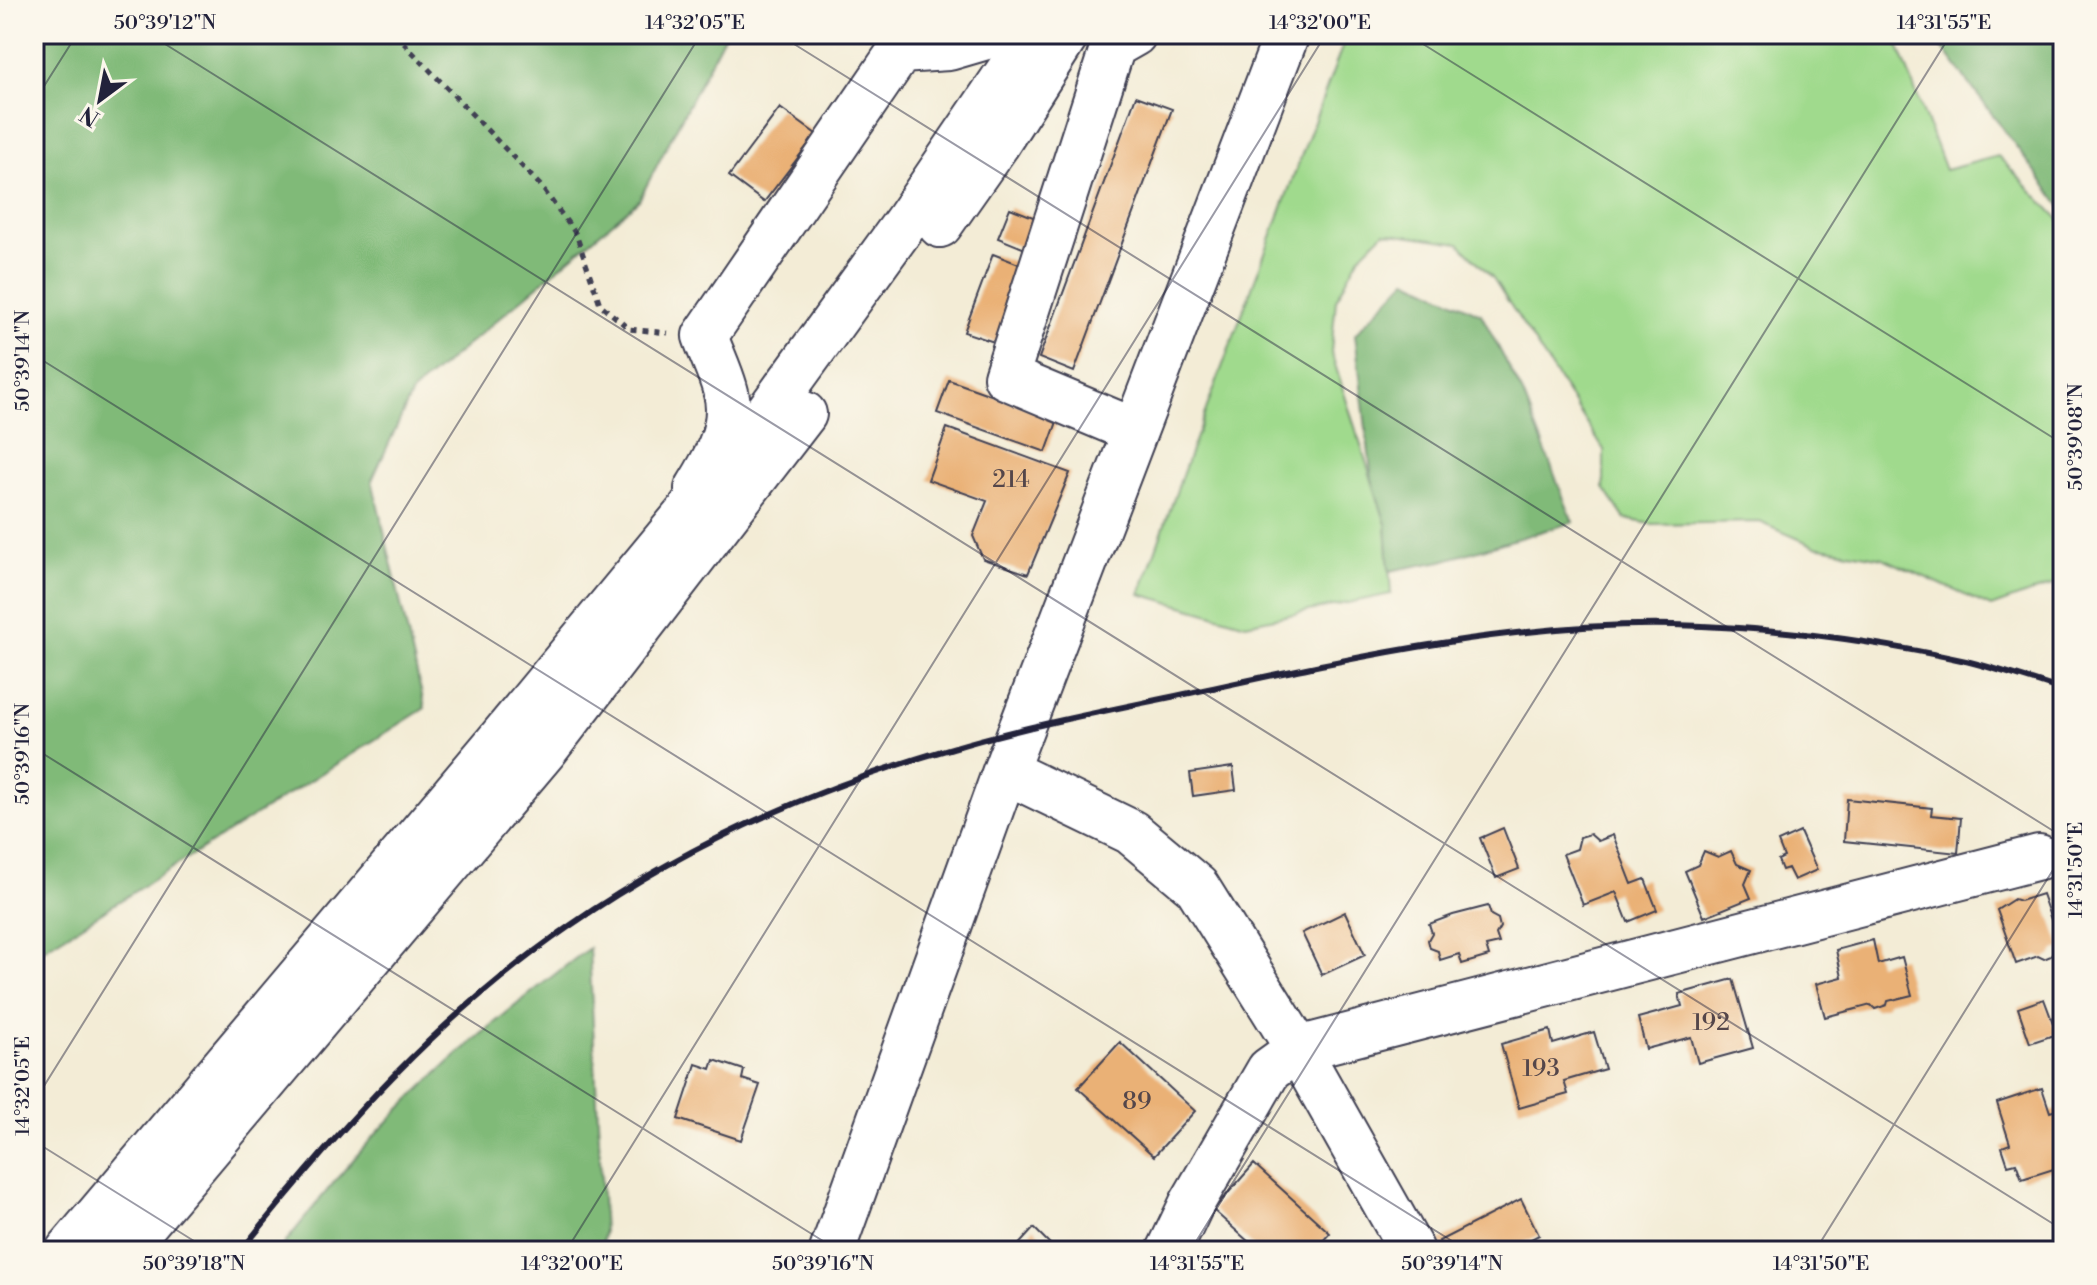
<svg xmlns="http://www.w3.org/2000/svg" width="2097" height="1285" viewBox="0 0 2097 1285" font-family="'Libre Bodoni',serif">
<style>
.green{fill:#a0da8d;stroke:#617e64;stroke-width:2}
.forest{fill:#80ba78;stroke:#516e5a;stroke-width:2}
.building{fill:#eab176}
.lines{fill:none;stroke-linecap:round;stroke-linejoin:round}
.minor-casing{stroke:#414052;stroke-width:48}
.major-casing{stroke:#414052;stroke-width:48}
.path{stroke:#414052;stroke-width:5;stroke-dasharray:6 6;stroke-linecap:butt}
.minor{stroke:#fff;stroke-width:44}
.major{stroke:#fff;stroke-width:44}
.rail{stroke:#22223b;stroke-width:6}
.ticks{fill:none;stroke:#22223b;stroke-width:2;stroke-opacity:0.45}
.labels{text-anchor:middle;stroke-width:7;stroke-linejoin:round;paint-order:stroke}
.number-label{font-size:24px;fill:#54464a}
.neatline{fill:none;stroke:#22223b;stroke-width:3}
.ticks-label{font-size:20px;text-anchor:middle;fill:#22223b}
</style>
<rect width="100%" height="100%" fill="#fbf7ec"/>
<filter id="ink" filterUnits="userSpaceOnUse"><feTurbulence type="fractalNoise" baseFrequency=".0125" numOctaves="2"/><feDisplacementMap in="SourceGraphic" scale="16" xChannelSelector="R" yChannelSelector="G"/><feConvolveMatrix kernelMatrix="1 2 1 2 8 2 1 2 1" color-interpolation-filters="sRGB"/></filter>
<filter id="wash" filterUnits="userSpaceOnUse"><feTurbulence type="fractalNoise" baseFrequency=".006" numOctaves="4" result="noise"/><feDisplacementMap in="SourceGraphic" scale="32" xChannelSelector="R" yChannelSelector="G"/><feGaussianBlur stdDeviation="1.8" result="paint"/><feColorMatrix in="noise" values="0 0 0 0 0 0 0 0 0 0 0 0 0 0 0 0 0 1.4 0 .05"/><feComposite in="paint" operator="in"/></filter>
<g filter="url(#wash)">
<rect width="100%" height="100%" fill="#f3ecd6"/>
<path class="green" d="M 1347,34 L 1894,34 L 1945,170 L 1998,156 L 2063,223 L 2063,581 L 1991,607 L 1883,558 L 1815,546 L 1760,522 L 1651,524 L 1625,519 L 1604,488 L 1604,450 L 1493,278 L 1459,243 L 1384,232 L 1359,257 L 1336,300 L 1331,352 L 1386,524 L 1391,594 L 1246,624 L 1140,594 L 1194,442 Z"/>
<path class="forest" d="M 34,34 L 725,34 L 639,200 L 413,391 L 372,480 L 425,708 L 34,955 Z
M 1932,34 L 2063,34 L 2063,209 Z
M 1407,279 L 1481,314 L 1523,394 L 1573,522 L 1442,561 L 1389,571 L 1386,524 L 1372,480 L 1355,334 Z
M 589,948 L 604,1234 L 601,1251 L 279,1251 C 310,1211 342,1171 377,1133 C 441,1064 514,1005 589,948 Z"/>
<g id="blocks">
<path class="building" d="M 1136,96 L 1172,109 L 1074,372 L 1039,358 Z
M 780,108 L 816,134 L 764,202 L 729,176 Z
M 1010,208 L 1041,220 L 1030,251 L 998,238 Z
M 993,254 L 1024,266 L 997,343 L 964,332 Z
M 949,380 L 1058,419 L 1046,452 L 937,413 Z
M 947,428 L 1070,473 L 1028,574 L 983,559 L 973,536 L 987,501 L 928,480 Z
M 1233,767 L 1236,790 L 1193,796 L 1190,773 Z
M 1847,799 L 1932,808 L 1931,815 L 1961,818 L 1958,853 L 1844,841 Z
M 1503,828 L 1519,869 L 1496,878 L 1480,838 Z
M 1800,832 L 1817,870 L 1794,880 L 1788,868 L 1782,870 L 1778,860 L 1784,857 L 1778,842 Z
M 1590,834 L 1598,841 L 1613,835 L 1632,884 L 1645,879 L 1657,910 L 1628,922 L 1616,892 L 1583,905 L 1563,854 L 1577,849 L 1580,837 Z
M 1704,851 L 1718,857 L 1731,851 L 1737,864 L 1751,870 L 1745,884 L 1751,898 L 1704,917 L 1685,871 L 1698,865 Z
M 2042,894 L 2061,948 L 2054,950 L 2051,956 L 2044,959 L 2038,956 L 2016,964 L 1997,910 L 2014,899 L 2020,901 Z
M 1488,906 L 1491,915 L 1498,919 L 1500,927 L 1496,934 L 1499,943 L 1486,946 L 1489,956 L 1462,964 L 1459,954 L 1440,960 L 1438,951 L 1430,948 L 1428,940 L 1432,933 L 1429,924 L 1453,915 Z
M 1345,912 L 1365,955 L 1322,975 L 1302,933 Z
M 1873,940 L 1878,964 L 1902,957 L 1912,995 L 1888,1001 L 1887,1005 L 1875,1009 L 1871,1005 L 1825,1017 L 1816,984 L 1842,977 L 1836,950 Z
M 1733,979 L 1753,1048 L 1698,1063 L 1691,1037 L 1646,1049 L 1638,1018 L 1682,1006 L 1679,994 Z
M 2044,999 L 2057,1034 L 2030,1043 L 2018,1008 Z
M 1550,1030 L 1553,1044 L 1594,1032 L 1605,1069 L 1564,1081 L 1568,1094 L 1519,1108 L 1501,1044 Z
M 1120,1042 L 1195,1111 L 1154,1156 L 1078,1088 Z
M 714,1060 L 744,1070 L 742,1079 L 760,1085 L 741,1140 L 678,1119 L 696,1064 L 711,1069 Z
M 2042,1088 L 2050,1112 L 2063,1108 L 2063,1166 L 2022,1179 L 2016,1163 L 2008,1165 L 2002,1147 L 2010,1144 L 1997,1103 Z
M 1254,1164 L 1330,1233 L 1314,1251 L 1259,1251 L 1213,1210 Z
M 1521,1199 L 1539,1235 L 1508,1251 L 1444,1251 L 1439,1241 Z
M 1034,1228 L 1057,1251 L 1013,1251 Z"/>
</g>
</g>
<g filter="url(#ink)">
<use href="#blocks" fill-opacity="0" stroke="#414052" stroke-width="2"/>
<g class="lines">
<defs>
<path id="minor" d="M 1134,34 L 1113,46 L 1006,377 L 1135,431
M 697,489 C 715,460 736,425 725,389 C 720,371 711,353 705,336 L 900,51 L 949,48 L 997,34
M 1005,771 L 1131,832 L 1197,887 L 1298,1049 L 1412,1251
M 832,1251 L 1005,771 L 1287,34
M 1169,1251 L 1192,1203 L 1269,1070 L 1298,1049 L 2039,857"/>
<path id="major" d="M 940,225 L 997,144 L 1067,34
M 68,1251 L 492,749 L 747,441 L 908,219 L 1034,34
M 122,1251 L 545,750 L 804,414"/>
</defs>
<use href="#minor" class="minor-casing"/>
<use href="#major" class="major-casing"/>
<path class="path" d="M 395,34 L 540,185 L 576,234 L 600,304 L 629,329 L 668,333"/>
<use href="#minor" class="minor"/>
<use href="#major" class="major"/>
<path class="rail" d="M 241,1251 C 340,1127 439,1016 571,925 C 690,842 828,783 966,744 C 1047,721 1131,706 1213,688 C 1365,655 1518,622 1674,625 C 1772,627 1870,640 1966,661 C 1998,669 2031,680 2063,690"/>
</g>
</g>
<path class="ticks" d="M 149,34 L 2063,1230M 778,34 L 2063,837M 1407,34 L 2063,444M 2036,34 L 2063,51M 34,102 L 77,34M 34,355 L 1468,1251M 34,748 L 839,1251M 34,1102 L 701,34M 34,1141 L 210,1251M 566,1251 L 1326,34M 1190,1251 L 1951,34M 1815,1251 L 2063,854"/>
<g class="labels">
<g class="number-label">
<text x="1011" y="487">214</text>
<text x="1711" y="1030">192</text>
<text x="1541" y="1076">193</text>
<text x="1137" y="1109">89</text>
</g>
</g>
<rect width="2097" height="1285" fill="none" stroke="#fbf7ec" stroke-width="88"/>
<g transform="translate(100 100) rotate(212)" stroke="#fbf7ec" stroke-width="6" paint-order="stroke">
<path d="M0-6L14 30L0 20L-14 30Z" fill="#22223b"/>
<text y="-12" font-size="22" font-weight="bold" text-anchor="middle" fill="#22223b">N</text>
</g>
<rect x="44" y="44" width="2009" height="1197" class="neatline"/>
<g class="ticks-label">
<text x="165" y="29">50°39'12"N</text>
<text x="695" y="29">14°32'05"E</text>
<text x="1320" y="29">14°32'00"E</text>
<text x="1944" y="29">14°31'55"E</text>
<text transform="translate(22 361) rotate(-90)" y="7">50°39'14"N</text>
<text transform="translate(2075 437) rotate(-90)" y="7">50°39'08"N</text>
<text transform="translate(22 754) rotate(-90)" y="7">50°39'16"N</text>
<text transform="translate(2075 870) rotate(-90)" y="7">14°31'50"E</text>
<text transform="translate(22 1086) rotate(-90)" y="7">14°32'05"E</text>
<text x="194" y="1270">50°39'18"N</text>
<text x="572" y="1270">14°32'00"E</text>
<text x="823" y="1270">50°39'16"N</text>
<text x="1197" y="1270">14°31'55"E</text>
<text x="1452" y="1270">50°39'14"N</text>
<text x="1821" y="1270">14°31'50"E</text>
</g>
</svg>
